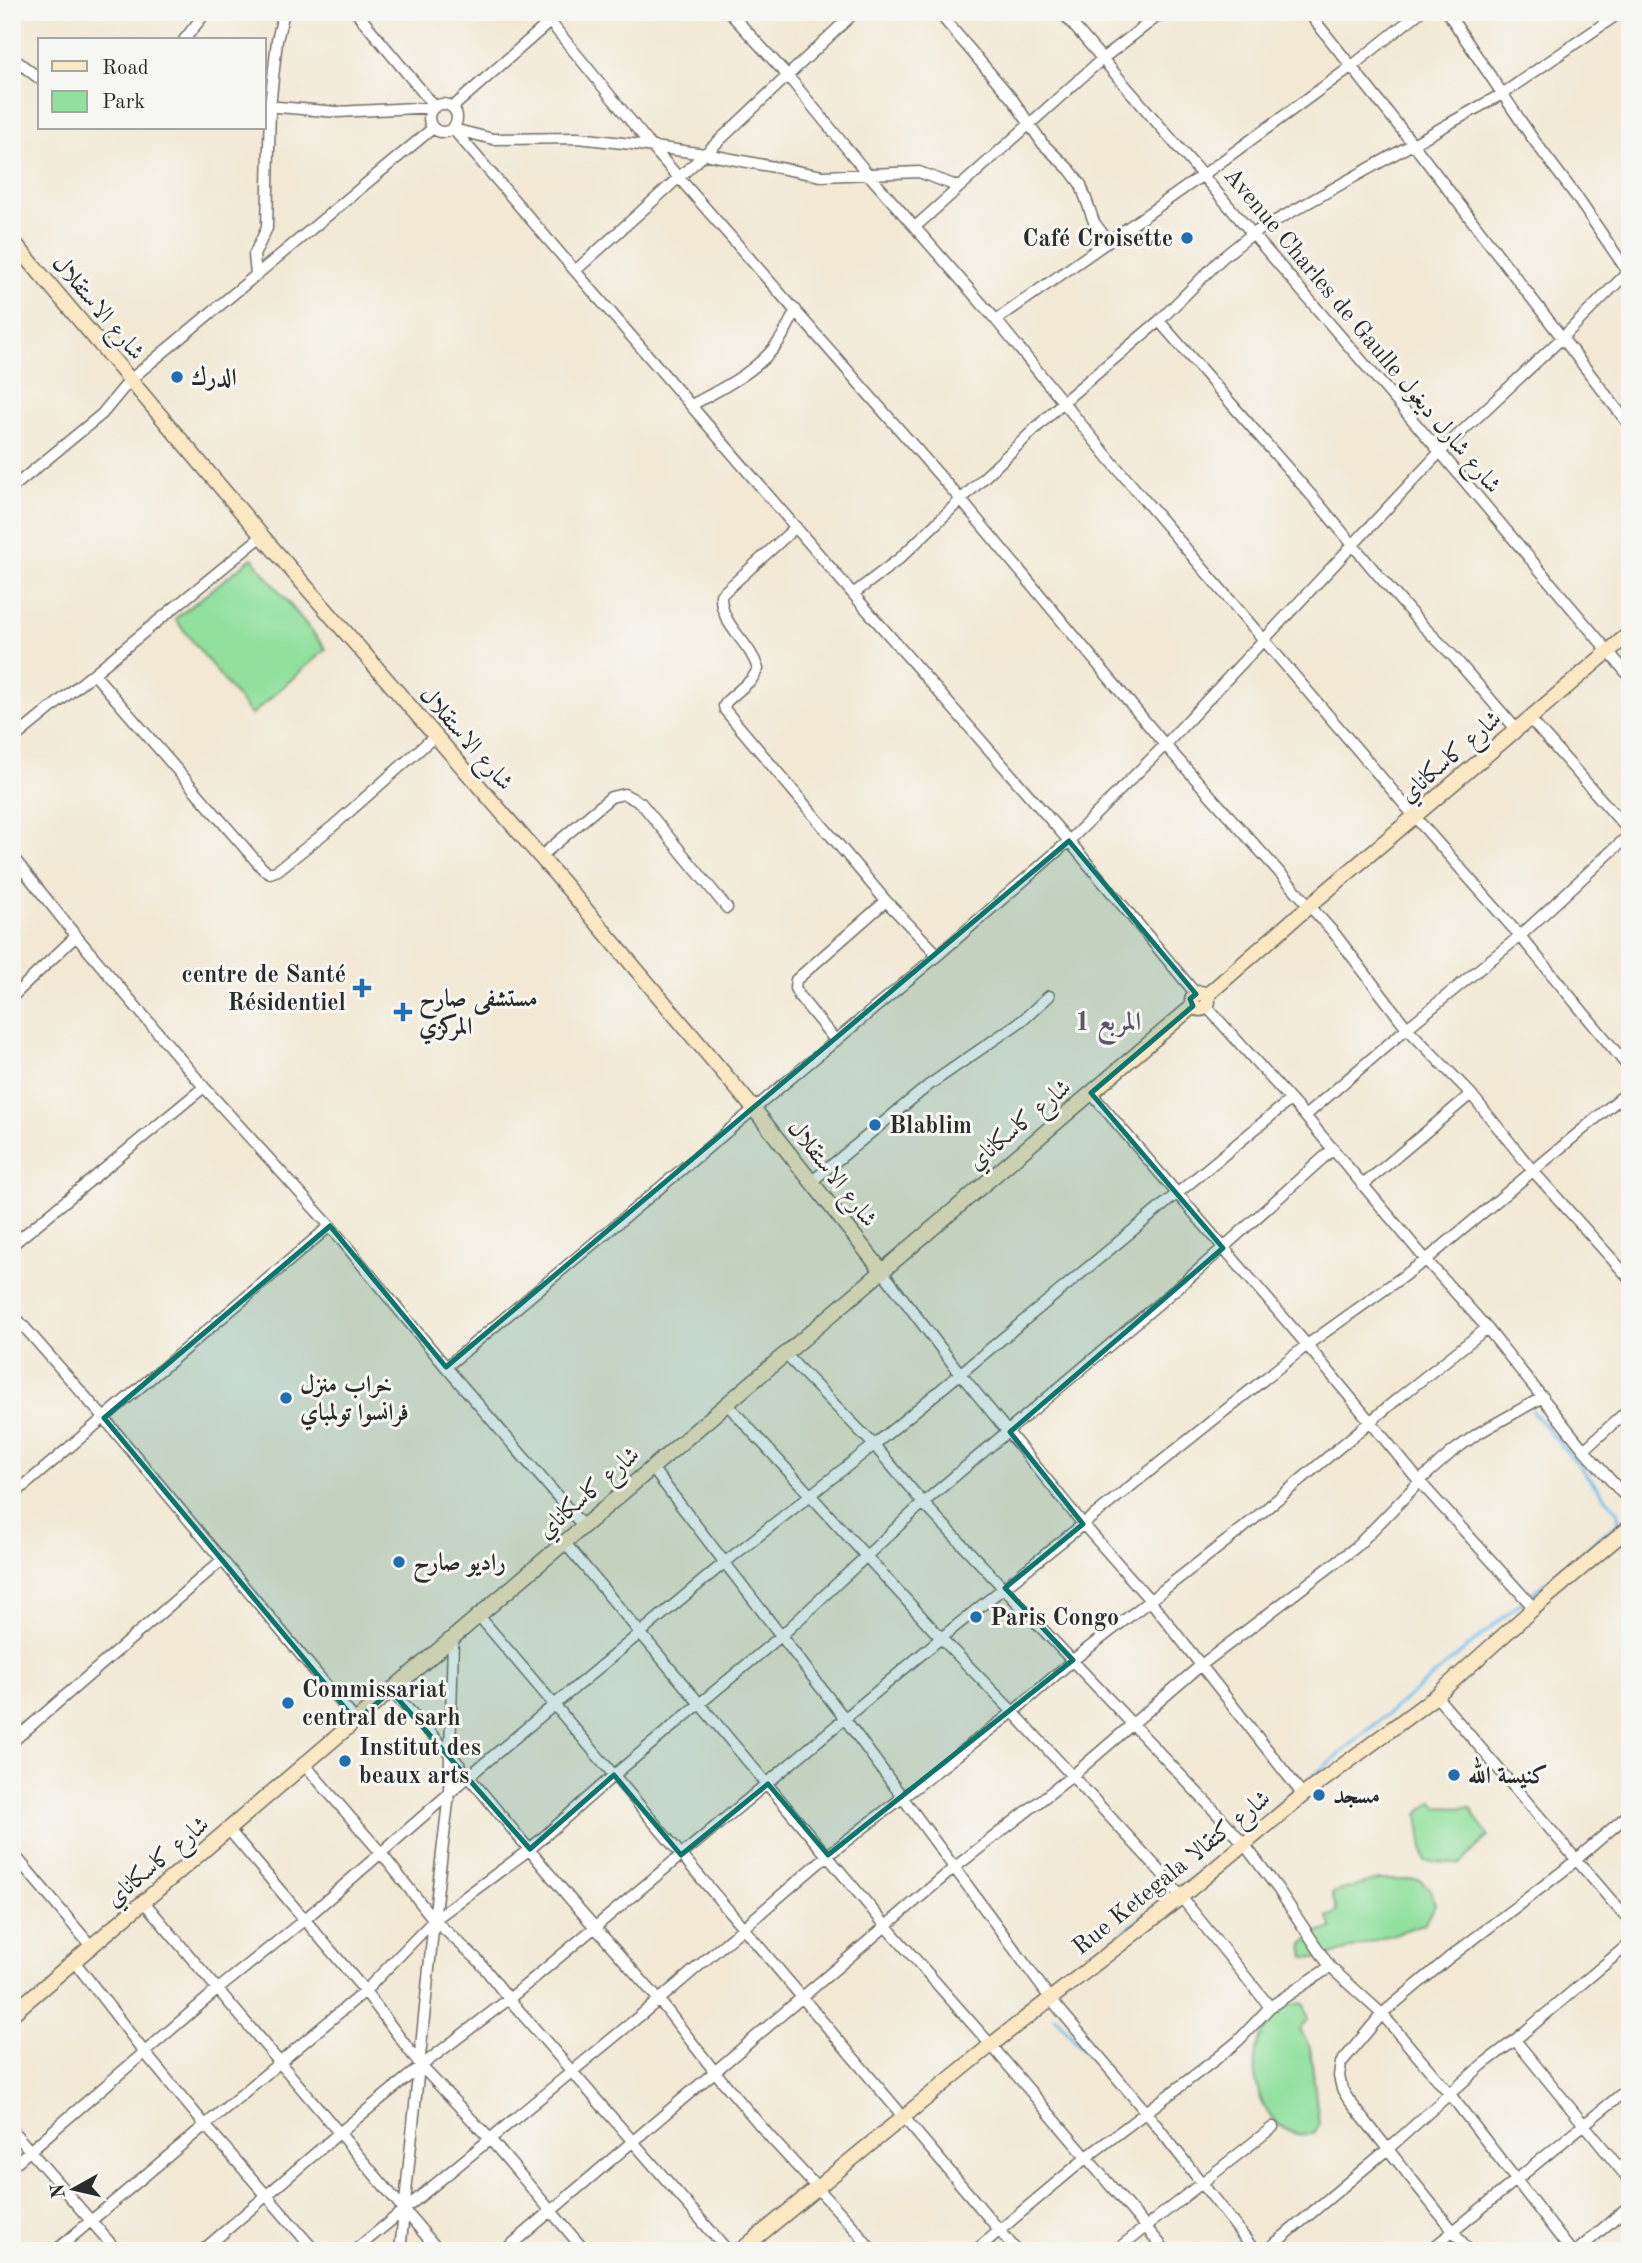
<svg xmlns="http://www.w3.org/2000/svg" width="1642" height="2263" viewBox="0 0 1642 2263" font-family="'Old Standard TT',Amiri,serif">
<style>
.green{fill:#91e09e;stroke:#5e8664;stroke-width:2}
.lines{fill:none;stroke-linecap:round;stroke-linejoin:round}
.stream{stroke:#72bceb;stroke-width:3.5}
.street-casing{stroke:#716d66;stroke-width:13}
.secondary-casing{stroke:#716d66;stroke-width:17}
.street{stroke:#fff;stroke-width:10}
.secondary{stroke:#fae7c3;stroke-width:14}
.marked{fill:#0f766e;fill-opacity:0.2;stroke:#0f766e;stroke-width:5;stroke-linejoin:round}
.poi-dot{fill:#1f6fb2;stroke:#f6f6f2;stroke-width:2.5}
.labels{text-anchor:middle;stroke-width:6;stroke-linejoin:round;paint-order:stroke}
.poi-label{font-size:24px;font-weight:bold;fill:#2b2b2b;stroke:#f6f6f2;text-anchor:start}
.street-label{font-size:24px;fill:#2b2b2b;stroke:#f6f6f2}
.neighbourhood-label{font-size:26px;font-weight:bold;fill:#5d5568;stroke:#f6f6f2}
</style>
<rect width="100%" height="100%" fill="#f6f6f2"/>
<filter id="ink" filterUnits="userSpaceOnUse"><feTurbulence type="fractalNoise" baseFrequency=".0143" numOctaves="2"/><feDisplacementMap in="SourceGraphic" scale="14" xChannelSelector="R" yChannelSelector="G"/><feConvolveMatrix kernelMatrix="1 2 1 2 8 2 1 2 1" color-interpolation-filters="sRGB"/></filter>
<filter id="wash" filterUnits="userSpaceOnUse"><feTurbulence type="fractalNoise" baseFrequency=".00686" numOctaves="4" result="noise"/><feDisplacementMap in="SourceGraphic" scale="28" xChannelSelector="R" yChannelSelector="G"/><feGaussianBlur stdDeviation="1.57" result="paint"/><feColorMatrix in="noise" values="0 0 0 0 0 0 0 0 0 0 0 0 0 0 0 0 0 1.4 0 .05"/><feComposite in="paint" operator="in"/></filter>
<g filter="url(#wash)">
<rect width="100%" height="100%" fill="#f2e8d4"/>
<path class="green" d="M 252,558 L 326,649 L 251,715 L 175,619 Z
M 1433,1801 L 1437,1807 L 1470,1808 L 1488,1836 L 1460,1864 L 1425,1861 L 1418,1814 Z
M 1378,1880 L 1420,1880 L 1431,1890 L 1435,1905 L 1424,1924 L 1322,1958 L 1305,1957 L 1303,1944 L 1320,1932 L 1333,1928 L 1327,1917 L 1337,1912 L 1332,1893 Z
M 1304,2003 L 1308,2020 L 1300,2030 L 1310,2047 L 1319,2124 L 1314,2134 C 1308,2134 1299,2135 1293,2133 C 1259,2119 1248,2073 1259,2040 C 1263,2028 1277,2016 1285,2006 Z"/>
<g class="lines">
<path class="stream" d="M 1528,1597 L 1619,1522 L 1618,1512 L 1532,1411
M 1301,1786 L 1523,1601
M 1264,1818 L 1295,1791
M 1178,1888 L 1216,1858
M 1059,1984 L 1172,1893
M 1055,2017 L 1140,2115
M 1144,2120 L 1168,2148
M 1235,2233 L 1247,2251"/>
</g>
</g>
<g filter="url(#ink)">
<g class="lines">
<defs>
<path id="street" d="M 356,12 L 435,107
M 542,12 L 652,147 L 961,500 L 1165,745 L 1334,933 L 1407,1028 L 1471,1094 L 1533,1171 L 1630,1279
M 729,12 L 787,75 L 862,167 L 996,320 L 1112,462 L 1415,817 L 1520,936 L 1630,1069
M 938,12 L 1013,100 L 1043,144 L 1070,170 L 1081,185 L 1094,222 L 1108,241
M 1062,12 L 1440,452 L 1630,677
M 1308,12 L 1413,144 L 1630,426
M 1447,12 L 1533,139 L 1576,196 L 1630,275
M 184,40 L 206,12
M 12,61 L 18,62 L 40,79
M429 118a14 14 0 1 1 28 0a14 14 0 1 1-28 0Z
M 266,106 L 337,112 L 435,107
M 453,107 L 561,12
M 453,129 L 853,594 L 1069,841 L 1196,994
M 453,129 L 493,139 L 578,138 L 632,144 L 705,154 L 822,176 L 919,172 L 959,187
M 915,227 L 1102,59 L 1163,12
M 575,271 L 705,154 L 855,12
M 256,275 L 254,255 L 267,228 L 270,107 L 277,40 L 284,12
M 996,320 L 1203,175 L 1352,66 L 1420,12
M 1159,321 L 1318,503 L 1378,575 L 1419,622 L 1453,656 L 1516,729
M 692,405 C 722,388 755,373 777,344 C 785,334 790,321 796,310
M 12,488 L 102,414 L 131,379 L 433,128
M 796,527 L 721,595 C 720,626 750,641 758,669 L 752,679 L 727,701 L 724,706 L 725,710 L 886,901 L 938,955
M 853,594 L 899,559 L 1063,402 L 1159,321 L 1222,258 L 1252,234 L 1502,94 L 1621,12
M 94,674 L 263,869 L 270,873 L 278,870 L 332,827 L 435,736
M 1529,718 L 1630,832
M 12,740 L 262,536
M 12,856 L 76,936 L 204,1087 L 330,1226 L 446,1367 L 583,1526
M 540,857 L 611,797 L 624,794 L 641,803 L 727,908
M 12,997 L 76,936
M 1206,1006 L 1305,1116 L 1426,1260 L 1487,1328 L 1584,1450 L 1630,1502
M 836,1041 L 799,996 L 795,988 L 796,980 L 886,901
M 1091,1093 L 1307,1345 L 1420,1482 L 1534,1608
M 1305,1116 L 1407,1028 L 1520,936 L 1630,834
M 811,1182 L 929,1085 L 1024,1019 L 1049,996
M 1363,1185 L 1471,1094
M 12,1245 L 204,1087
M 882,1271 L 959,1372 L 1083,1524 L 1149,1599 L 1303,1795
M 12,1313 L 104,1418 L 356,1721
M 785,1354 L 874,1445 L 923,1503 L 1224,1821 L 1244,1844 L 1278,1889 L 1330,1967 L 1382,2014 L 1449,2093 L 1571,2251
M 446,1367 L 938,955 L 1069,841 L 1165,745 L 1440,452 L 1562,338 L 1630,270
M 726,1403 L 941,1638 L 1013,1712 L 1160,1871 L 1270,2007
M 1584,1450 L 1630,1408
M 652,1468 L 845,1719 L 1050,1998 L 1146,2112 L 1255,2251
M 12,1496 L 330,1226
M 564,1542 L 886,1926 L 991,2045 L 1166,2251
M 479,1616 L 1017,2251
M 391,1691 L 451,1755 L 571,1900 L 659,2000 L 715,2072 L 771,2138 L 856,2230 L 872,2251
M 1436,1696 L 1623,1914 L 1630,1918
M 12,1742 L 222,1560
M 305,1765 L 381,1853 L 434,1920 L 478,1960 L 509,1999 L 728,2251
M 229,1830 L 365,1991 L 421,2066 L 489,2138 L 585,2251
M 12,1852 L 91,1946
M 144,1902 L 439,2251
M 74,1961 L 145,2053 L 205,2125 L 315,2251
M 1515,2040 L 1630,2181
M 12,2130 L 117,2251
M 12,2166 L 217,1990 L 304,1920 L 468,1777 L 724,1563 L 874,1445 L 1290,1100
M 55,2251 L 365,1991 L 434,1920 L 530,1849 L 614,1775 L 781,1636 L 923,1503 L 1196,1272 L 1332,1150
M 202,2251 L 339,2133 L 421,2066 L 509,1999 L 941,1638 L 1307,1345 L 1426,1260 L 1630,1090
M 354,2251 L 659,2000 L 828,1855 L 1013,1712 L 1073,1660 L 1242,1529 L 1396,1400 L 1487,1328
M 400,2251 L 434,1920 L 449,1794 L 453,1639
M 504,2251 L 954,1868 L 1072,1776 L 1200,1666 L 1356,1547 L 1425,1476 L 1452,1452 L 1477,1434 L 1543,1397
M 975,2251 L 1087,2157 L 1216,2059 L 1238,2041 L 1270,2007 L 1330,1967
M 1115,2251 L 1273,2127
M 1266,2251 L 1389,2148 L 1482,2065 L 1515,2040 L 1630,1943
M 1429,2251 L 1630,2087
M 1469,2251 L 1348,2099 L 1342,2089 L 1339,2076 L 1341,2063 L 1382,2014 L 1450,1957 L 1563,1871 L 1630,1813
M 1577,2251 L 1630,2205"/>
<path id="secondary" d="M 12,240 L 262,536 L 570,891 L 754,1109 L 882,1271
M1192 1001a8 8 0 1 1 16 0a8 8 0 1 1-16 0Z
M 1206,996 L 1309,906 L 1630,633
M 12,2014 L 1193,1006
M 740,2251 L 991,2045 L 1181,1897 L 1303,1795 L 1436,1696 L 1534,1608 L 1630,1527"/>
</defs>
<use href="#street" class="street-casing"/>
<use href="#secondary" class="secondary-casing"/>
<use href="#street" class="street"/>
<use href="#secondary" class="secondary"/>
</g>
</g>
<path class="marked" d="M 1069,841 L 1196,994 L 1190,999 L 1193,1006 L 1091,1093 L 1223,1248 L 1010,1432 L 1083,1524 L 1005,1588 L 1073,1660 L 828,1855 L 768,1784 L 681,1855 L 614,1775 L 530,1849 L 391,1691 L 356,1721 L 104,1418 L 330,1226 L 446,1367 Z"/>
<g class="poi-dot">
<circle cx="1187" cy="238" r="7"/>
<circle cx="177" cy="377" r="7"/>
<path d="M358.5 977.5h7v7h7v7h-7v7h-7v-7h-7v-7h7z"/>
<path d="M399.5 1001.5h7v7h7v7h-7v7h-7v-7h-7v-7h7z"/>
<circle cx="875" cy="1125" r="7"/>
<circle cx="286" cy="1398" r="7"/>
<circle cx="399" cy="1562" r="7"/>
<circle cx="976" cy="1617" r="7"/>
<circle cx="288" cy="1703" r="7"/>
<circle cx="345" cy="1761" r="7"/>
<circle cx="1454" cy="1775" r="7"/>
<circle cx="1319" cy="1795" r="7"/>
</g>
<g class="labels">
<g class="poi-label">
<text x="1173" y="246" text-anchor="end">Café Croisette</text>
<text x="191" y="385">الدرك</text>
<text x="346" y="982" text-anchor="end">centre de Santé<tspan x="346" dy="28">Résidentiel</tspan></text>
<text x="419" y="1006">مستشفى صارح<tspan x="419" dy="28">المركزي</tspan></text>
<text x="889" y="1133">Blablim</text>
<text x="300" y="1392">خراب منزل<tspan x="300" dy="28">فرانسوا تولمباي</tspan></text>
<text x="413" y="1570">راديو صارح</text>
<text x="990" y="1625">Paris Congo</text>
<text x="302" y="1697">Commissariat<tspan x="302" dy="28">central de sarh</tspan></text>
<text x="359" y="1755">Institut des<tspan x="359" dy="28">beaux arts</tspan></text>
<text x="1468" y="1783">كنيسة الله</text>
<text x="1333" y="1803">مسجد</text>
</g>
<g class="street-label">
<text transform="translate(99 307) rotate(50)" y="8">شارع الاستقلال</text>
<text transform="translate(1363 330) rotate(50)" y="8">Avenue Charles de Gaulle شارع شارل ديغول</text>
<text transform="translate(467 738) rotate(49)" y="8">شارع الاستقلال</text>
<text transform="translate(1450 756) rotate(-41)" y="8">شارع كاسكاناي</text>
<text transform="translate(1019 1124) rotate(-40)" y="8">شارع كاسكاناي</text>
<text transform="translate(833 1173) rotate(52)" y="8">شارع الاستقلال</text>
<text transform="translate(588 1492) rotate(-41)" y="8">شارع كاسكاناي</text>
<text transform="translate(157 1861) rotate(-40)" y="8">شارع كاسكاناي</text>
<text transform="translate(1171 1872) rotate(-39)" y="8">Rue Ketegala شارع كتقالا</text>
</g>
<g class="neighbourhood-label">
<text x="1108" y="1030">المربع 1</text>
</g>
</g>
<rect width="1642" height="2263" fill="none" stroke="#f6f6f2" stroke-width="42"/>
<rect x="38" y="38" width="228" height="91" fill="#f6f6f2" stroke="#a5a5a2" stroke-width="2"/>
<rect x="52" y="61" width="35" height="10" fill="#fae7c3" stroke="#a5a5a2" stroke-width="2"/>
<text x="102" y="74" font-size="21" fill="#2b2b2b">Road</text>
<rect x="52" y="91" width="35" height="21" fill="#91e09e" stroke="#a5a5a2" stroke-width="2"/>
<text x="102" y="108" font-size="21" fill="#2b2b2b">Park</text>
<g transform="translate(74 2189) rotate(262)" stroke="#f6f6f2" stroke-width="5" paint-order="stroke">
<path d="M0-5L12 26L0 18L-12 26Z" fill="#2b2b2b"/>
<text y="-10" font-size="19" font-weight="bold" text-anchor="middle" fill="#2b2b2b">N</text>
</g>
</svg>
